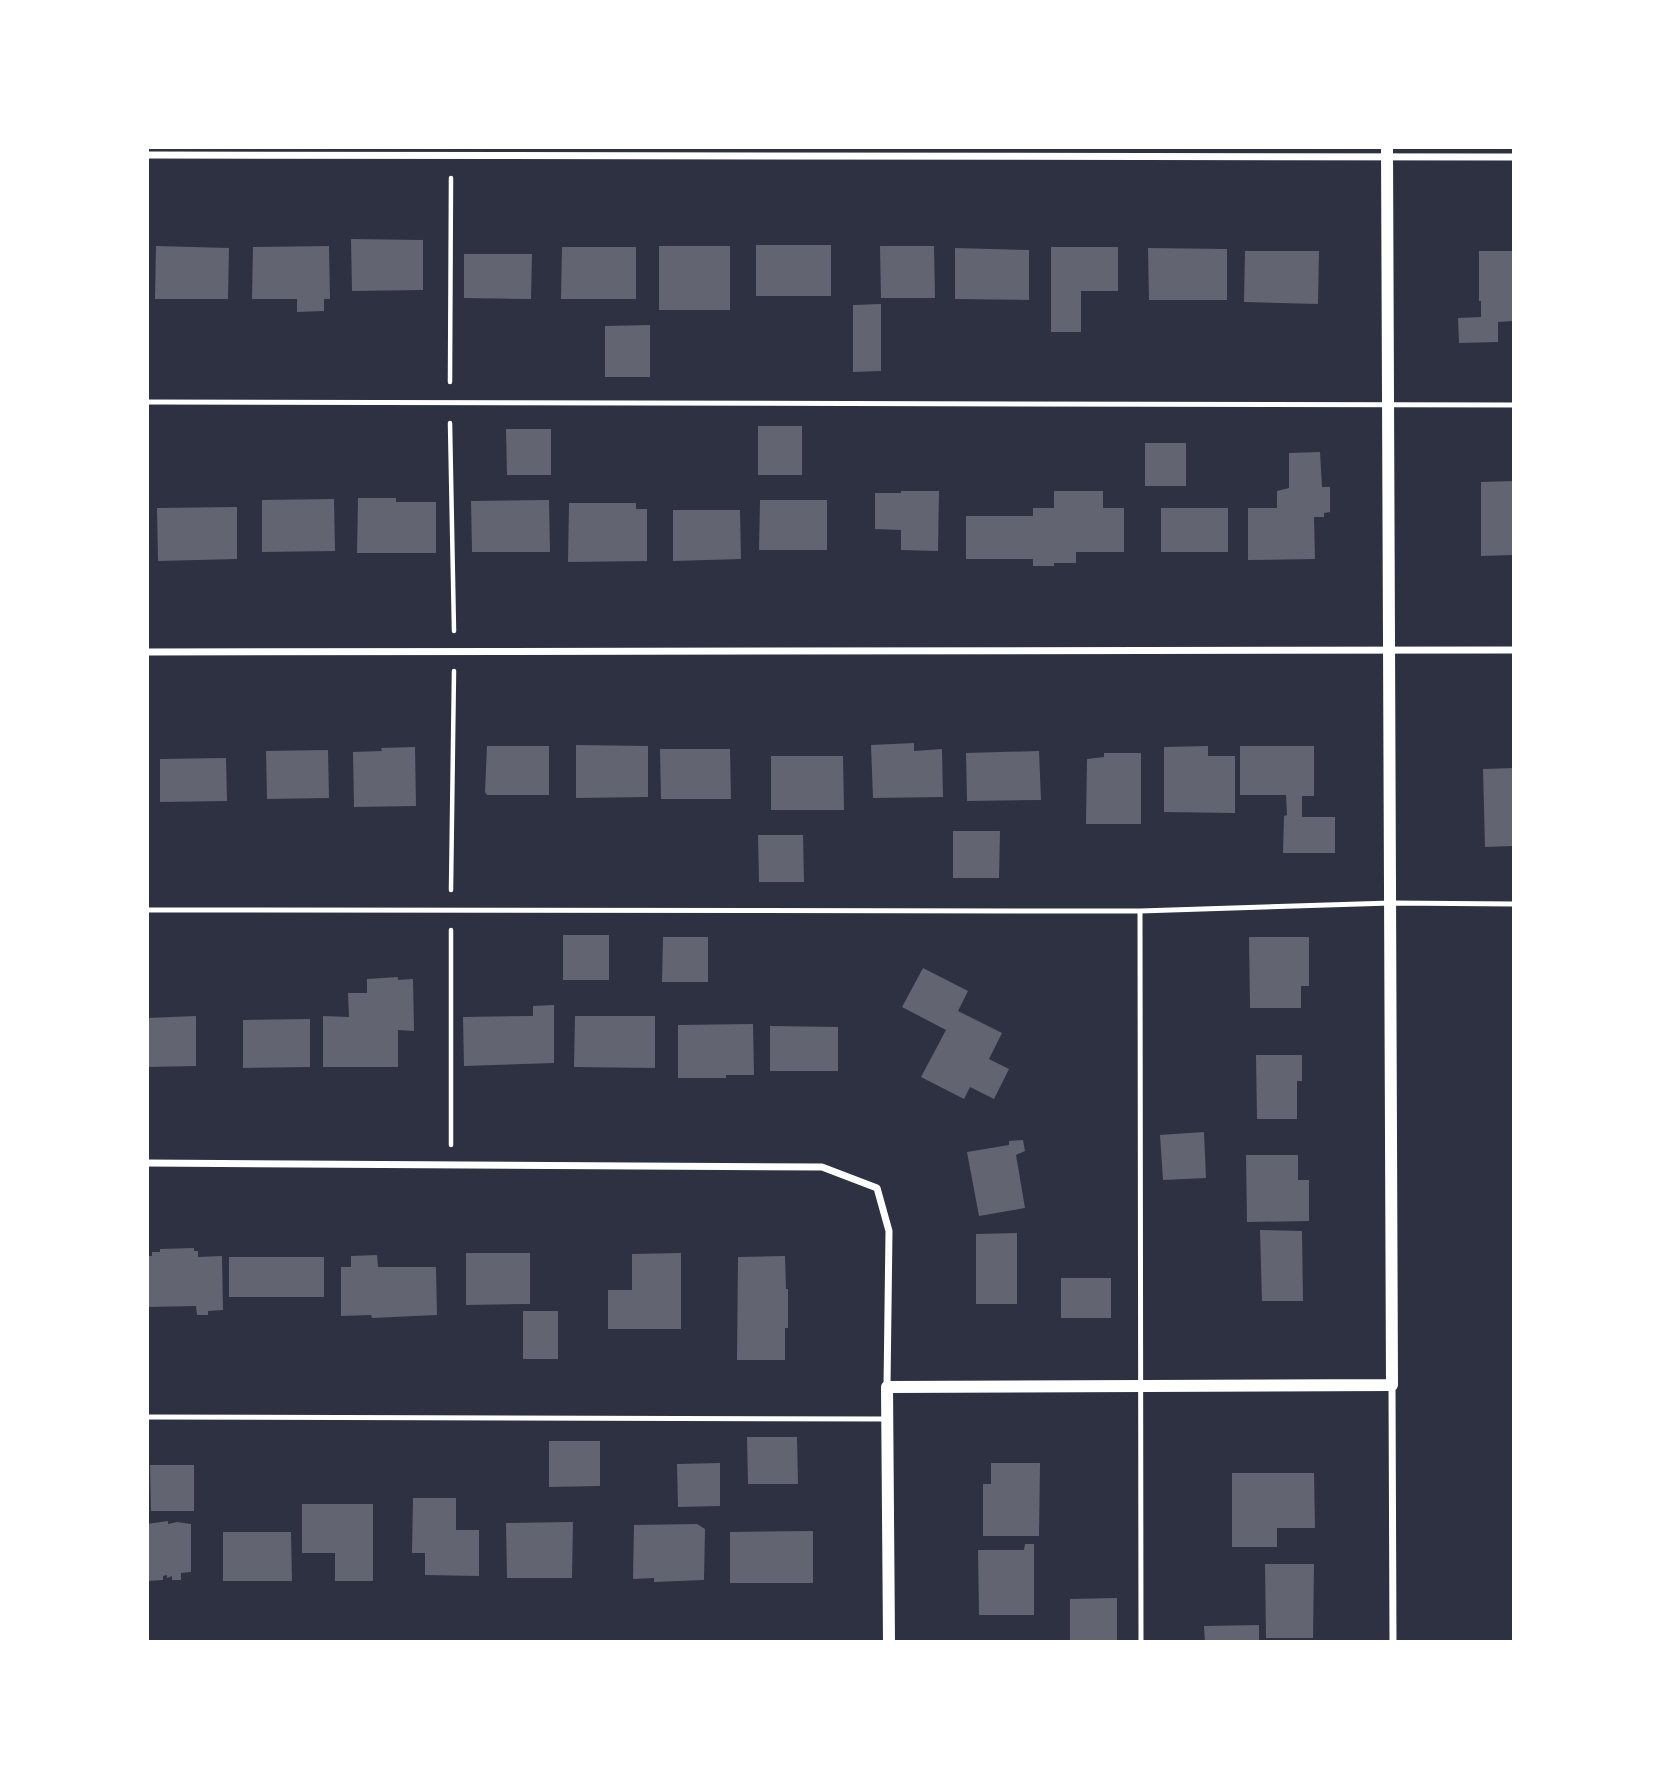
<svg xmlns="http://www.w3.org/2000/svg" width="1661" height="1789" viewBox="0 0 1661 1789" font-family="'Noto Sans',sans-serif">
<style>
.building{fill:#626471}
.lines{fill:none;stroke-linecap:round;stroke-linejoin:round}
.path{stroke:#fff;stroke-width:4.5}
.service{stroke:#fff;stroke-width:5}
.minor{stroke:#fff;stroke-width:7}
.tertiary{stroke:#fff;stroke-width:12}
</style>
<rect width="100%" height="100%" fill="#2d3142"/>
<path class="building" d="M 351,239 L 423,240 L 423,290 L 352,291 Z
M 756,245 L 831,245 L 831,296 L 756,296 Z
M 156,246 L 229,248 L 228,299 L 155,299 Z
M 329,246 L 330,299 L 324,299 L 324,311 L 297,312 L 297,299 L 252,299 L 253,247 Z
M 659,246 L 730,246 L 730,310 L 659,310 Z
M 880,246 L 934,246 L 935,298 L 881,298 Z
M 562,247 L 636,247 L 636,299 L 561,299 Z
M 1051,247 L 1118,247 L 1118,291 L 1081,291 L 1081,332 L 1051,332 Z
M 955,248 L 1029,250 L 1029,300 L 955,299 Z
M 1148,248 L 1227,249 L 1227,300 L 1149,300 Z
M 1245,251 L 1319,251 L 1318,304 L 1244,302 Z
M 1479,251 L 1514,251 L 1514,321 L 1498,322 L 1498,342 L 1459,343 L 1458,318 L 1481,317 L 1481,301 L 1479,301 Z
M 464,254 L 532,254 L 531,299 L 464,298 Z
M 881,304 L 881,371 L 853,372 L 853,305 Z
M 650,325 L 650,377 L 605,377 L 605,326 Z
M 758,426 L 802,426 L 802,475 L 758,475 Z
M 506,429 L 551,429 L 551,475 L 507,475 Z
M 1145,443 L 1186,443 L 1186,486 L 1145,486 Z
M 1320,452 L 1322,487 L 1330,487 L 1330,512 L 1324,513 L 1324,517 L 1314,517 L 1315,559 L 1248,560 L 1248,508 L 1277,508 L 1277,491 L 1289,488 L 1289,453 Z
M 1514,481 L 1514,555 L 1481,556 L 1481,482 Z
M 901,491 L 939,491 L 938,551 L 901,550 L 901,530 L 875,529 L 875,493 L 901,493 Z
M 1054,491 L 1103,491 L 1103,508 L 1124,508 L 1124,552 L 1076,552 L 1076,563 L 1054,563 L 1054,566 L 1033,566 L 1033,559 L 966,559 L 966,516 L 1033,516 L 1033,508 L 1054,508 Z
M 358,498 L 396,498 L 396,502 L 436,502 L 436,553 L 357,553 Z
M 334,499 L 335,551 L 262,552 L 262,500 Z
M 549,500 L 550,552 L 472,552 L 471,501 Z
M 760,500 L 827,500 L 827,550 L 759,550 Z
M 569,503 L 636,503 L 636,509 L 647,509 L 647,561 L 568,562 Z
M 237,507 L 237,559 L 158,561 L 157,508 Z
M 1161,508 L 1228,508 L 1228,552 L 1161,552 Z
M 673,510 L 740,510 L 741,559 L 673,561 Z
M 914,743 L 914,751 L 942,749 L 943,797 L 873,798 L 871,745 Z
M 576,745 L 648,746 L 648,797 L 576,798 Z
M 487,746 L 549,746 L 549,795 L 487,795 L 485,792 Z
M 1208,746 L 1208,756 L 1235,756 L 1235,813 L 1164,812 L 1164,747 Z
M 1240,746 L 1314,746 L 1314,796 L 1302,796 L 1302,817 L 1335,817 L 1335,853 L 1283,853 L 1284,816 L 1287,815 L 1286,795 L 1240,795 Z
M 415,747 L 416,806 L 354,807 L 353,752 L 382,751 L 381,748 Z
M 660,749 L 730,749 L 731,799 L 661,799 Z
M 328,750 L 329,798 L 267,799 L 266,751 Z
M 1039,751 L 1041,800 L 967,801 L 966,753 Z
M 1104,753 L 1141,753 L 1141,824 L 1086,824 L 1087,759 L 1104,757 Z
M 771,756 L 843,756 L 844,810 L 771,810 Z
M 226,758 L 227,801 L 160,802 L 160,759 Z
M 1514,768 L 1514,846 L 1485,847 L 1483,769 Z
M 953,831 L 1000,831 L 999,878 L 953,878 Z
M 758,835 L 803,835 L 804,882 L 759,882 Z
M 563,935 L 609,935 L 609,980 L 563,980 Z
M 663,937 L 708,937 L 708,982 L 662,982 Z
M 1249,937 L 1309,937 L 1309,986 L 1301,986 L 1301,1008 L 1250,1008 Z
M 923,968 L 968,991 L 958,1011 L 1002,1033 L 989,1059 L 1009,1069 L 994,1099 L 970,1087 L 964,1099 L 921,1077 L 946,1030 L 902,1007 Z
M 398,977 L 398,980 L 413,979 L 414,1031 L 398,1030 L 398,1067 L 323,1067 L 323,1016 L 349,1017 L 348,993 L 367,993 L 367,979 Z
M 554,1005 L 554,1063 L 464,1066 L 463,1017 L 533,1016 L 533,1006 Z
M 196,1016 L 196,1066 L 147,1067 L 147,1018 Z
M 575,1016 L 655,1016 L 655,1068 L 574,1067 Z
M 310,1019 L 310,1067 L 243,1068 L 243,1020 Z
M 753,1024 L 754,1075 L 726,1075 L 726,1078 L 678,1078 L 678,1025 Z
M 770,1026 L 838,1027 L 838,1071 L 770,1071 Z
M 1256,1055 L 1302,1055 L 1302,1081 L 1297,1081 L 1297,1119 L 1257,1119 Z
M 1204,1132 L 1206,1178 L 1163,1180 L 1160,1135 Z
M 1023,1140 L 1025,1151 L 1016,1155 L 1025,1208 L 979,1216 L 967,1152 L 1009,1145 L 1009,1141 Z
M 1246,1155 L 1298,1155 L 1298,1180 L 1309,1180 L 1309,1221 L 1247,1222 Z
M 1260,1230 L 1302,1231 L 1303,1301 L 1262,1301 Z
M 1017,1233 L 1017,1304 L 976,1304 L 976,1234 Z
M 194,1248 L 194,1251 L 198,1251 L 198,1257 L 222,1256 L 223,1310 L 208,1311 L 208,1315 L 197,1315 L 196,1306 L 147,1307 L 147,1256 L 152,1256 L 152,1252 L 160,1252 L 160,1249 Z
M 466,1253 L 530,1253 L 530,1304 L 466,1305 Z
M 681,1253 L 681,1329 L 608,1329 L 608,1290 L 632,1290 L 632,1254 Z
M 377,1255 L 378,1267 L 436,1267 L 437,1315 L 372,1318 L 371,1315 L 341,1316 L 341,1267 L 351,1267 L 351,1256 Z
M 785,1256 L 786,1289 L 788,1289 L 788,1328 L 785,1328 L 785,1360 L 737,1360 L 738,1257 Z
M 229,1257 L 324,1257 L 324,1297 L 229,1297 Z
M 1061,1278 L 1111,1278 L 1111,1318 L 1061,1318 Z
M 523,1311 L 558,1311 L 558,1359 L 523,1359 Z
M 747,1437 L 797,1437 L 798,1484 L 748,1484 Z
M 549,1441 L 600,1441 L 600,1486 L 549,1487 Z
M 720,1463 L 720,1506 L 678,1507 L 677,1464 Z
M 991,1463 L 1040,1463 L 1039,1536 L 983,1536 L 983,1484 L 991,1484 Z
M 150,1465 L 194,1465 L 194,1511 L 151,1511 Z
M 1232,1473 L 1314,1473 L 1315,1528 L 1277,1528 L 1277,1547 L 1232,1547 Z
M 413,1498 L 456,1498 L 456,1530 L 479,1530 L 479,1576 L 425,1575 L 425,1553 L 412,1553 Z
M 302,1504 L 373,1504 L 373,1581 L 335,1581 L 335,1553 L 302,1553 Z
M 168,1521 L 168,1524 L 177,1522 L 191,1524 L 191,1572 L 181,1573 L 181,1580 L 172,1580 L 172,1576 L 167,1578 L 167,1575 L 163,1576 L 163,1580 L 147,1581 L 147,1524 Z
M 573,1522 L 572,1578 L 507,1578 L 506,1523 Z
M 697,1524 L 705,1529 L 704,1580 L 654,1582 L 654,1578 L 633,1579 L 634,1525 Z
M 813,1531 L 813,1583 L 730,1583 L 730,1532 Z
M 223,1532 L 291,1532 L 292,1581 L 223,1581 Z
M 1025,1544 L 1034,1544 L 1034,1615 L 979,1615 L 978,1550 L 1024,1550 Z
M 1265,1564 L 1314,1564 L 1313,1638 L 1266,1638 Z
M 1117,1598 L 1117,1640 L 1070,1640 L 1070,1599 Z
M 1259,1625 L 1259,1642 L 1205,1642 L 1204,1626 Z"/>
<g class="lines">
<path class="path" d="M 450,382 L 451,178
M 450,423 L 454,631
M 451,890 L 454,671
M 451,1145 L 451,930"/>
<path class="service" d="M 147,402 L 1514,405
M 147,910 L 1140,911 L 1391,903 L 1514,904
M 1140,911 L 1141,1642
M 147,1417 L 888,1419"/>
<path class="minor" d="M 147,155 L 1514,157
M 147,652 L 1514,650
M 147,1163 L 822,1167 L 877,1188 L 889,1231 L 887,1387
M 1392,1385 L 1393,1642"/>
<path class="tertiary" d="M 889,1642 L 887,1387 L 1392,1385 L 1387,147"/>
</g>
<rect width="1661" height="1789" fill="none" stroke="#ffffff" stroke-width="298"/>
</svg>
